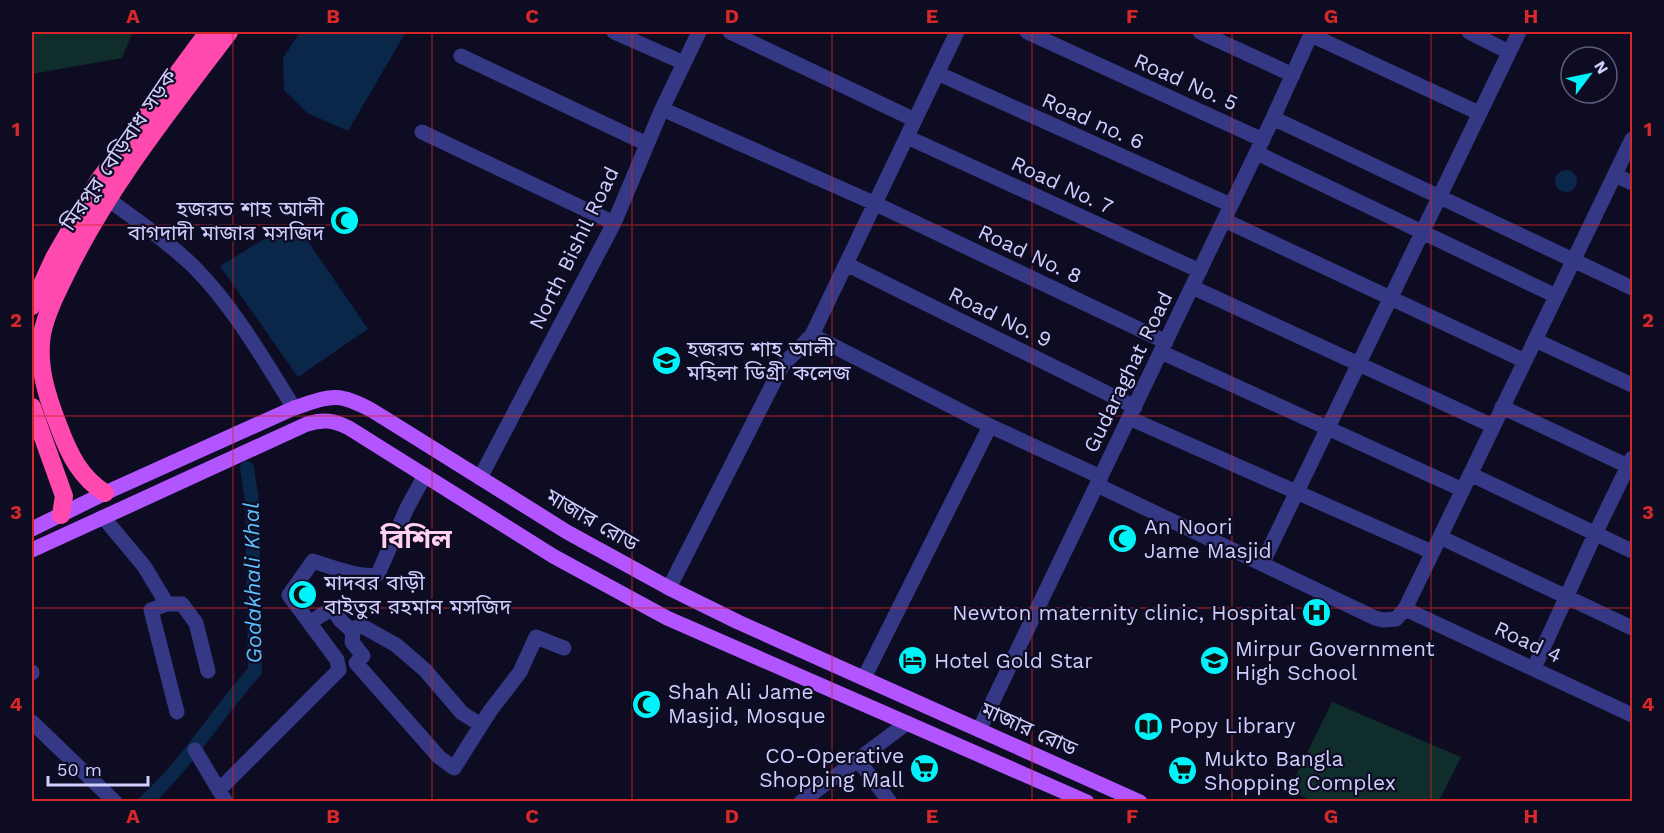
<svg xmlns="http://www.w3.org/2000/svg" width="1664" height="833" viewBox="0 0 1664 833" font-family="'Work Sans','Noto Sans Bengali',sans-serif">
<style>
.green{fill:#0f2d2a}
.water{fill:#0a2649}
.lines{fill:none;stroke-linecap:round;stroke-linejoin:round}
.canal{stroke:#0a2649;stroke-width:14}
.minor{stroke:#353884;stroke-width:15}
.major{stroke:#b355ff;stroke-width:15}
.highway{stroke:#ff49ae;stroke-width:18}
.grid{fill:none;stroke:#d62828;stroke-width:1.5;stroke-opacity:0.55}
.labels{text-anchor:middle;stroke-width:4.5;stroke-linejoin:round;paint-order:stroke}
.street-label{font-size:21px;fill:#d0ceff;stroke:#0e0c23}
.poi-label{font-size:21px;fill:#d0ceff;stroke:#0e0c23;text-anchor:start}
.water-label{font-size:22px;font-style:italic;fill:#5cc0ff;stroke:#0e0c23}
.district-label{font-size:27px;font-weight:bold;fill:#ffd0f1;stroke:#0e0c23}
.neatline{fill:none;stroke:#d62828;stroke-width:2}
.grid-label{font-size:20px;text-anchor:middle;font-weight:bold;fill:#d62828}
</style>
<rect width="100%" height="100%" fill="#0e0c23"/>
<path class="green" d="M 32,32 L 133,32 L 122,58 L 32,74 Z
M 1332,702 L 1461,757 L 1439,801 L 1312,801 L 1289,790 Z"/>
<path class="water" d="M 300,32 L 406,32 L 348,131 L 307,113 L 284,90 L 283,58 Z
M1555 181a11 11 0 1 1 22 0a11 11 0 1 1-22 0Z
M 294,221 L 368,329 L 298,377 L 220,266 Z"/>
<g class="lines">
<path class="canal" d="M 145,802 C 188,763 217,713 255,671 L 252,502 L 247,468"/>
<path class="minor" d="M 614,32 L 684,63
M 730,32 L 915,120
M 1027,32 L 1263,140
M 1200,32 L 1293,75
M 1469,32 L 1509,52
M 1311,35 L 1479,113
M 461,56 L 647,144
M 937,73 L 1231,205
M 662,109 L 876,204 L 1166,342
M 1273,118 L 1632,288
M 422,132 L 614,223
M 907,137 L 1200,271
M 1257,153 L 1556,296
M 1615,175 L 1632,183
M 108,199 C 137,221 169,242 195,268 C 233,306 266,363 294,408
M 1224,220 L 1525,361
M 846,264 L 1135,407
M 1192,287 L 1493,426
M 812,335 L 990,426 L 1101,477
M 1535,340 L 1632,385
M 1161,352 L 1463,490
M 1502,407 L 1632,468
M 1129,418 L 1432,552
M 1470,474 L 1632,551
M 480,478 L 614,223 L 662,109 L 699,32
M 1097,485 L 1375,618 L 1383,620 L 1396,619 L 1405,609 L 1440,537 L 1632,139
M 103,517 L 144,566 L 167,604 L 182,604 L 196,623 L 208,671
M 1440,537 L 1632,628
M 1262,564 L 1519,32
M 669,588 L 782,366 L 812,335 L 957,32
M 167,604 L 151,610 L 177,712
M 1405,609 L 1632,715
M 317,618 L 328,611 L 333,610 L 341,621 L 350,629 L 362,626 L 396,645 L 425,670 L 462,713 L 481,725
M 350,629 L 353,634 L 352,642 L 363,656 L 356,663 L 439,757 L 454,768 L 490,711 L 520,672 L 536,637 L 564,648
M 1534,668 L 1596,532 L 1632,458
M 32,672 L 32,673
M 864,678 L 990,426
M 32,722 L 115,802
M 979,730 L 1273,118 L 1312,32
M 195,750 L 226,802
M 858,760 L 890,802
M 219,790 L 339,670 L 337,660 L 289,595 L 313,561 C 328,566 364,580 378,574 L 407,508 L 425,475
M 801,802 L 907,723"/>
<path class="major" d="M 32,529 L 105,493 L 294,408 C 331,396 337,391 373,411 L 567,532 L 669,588 L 738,622 L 1140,802
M 32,550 L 307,424 C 323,419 334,420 349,428 L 553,556 L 667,618 L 1087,802"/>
<path class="highway" d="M 32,306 L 54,258 L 99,180 L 208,32
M 32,407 L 64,496 L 61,515
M 105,493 C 80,477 69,454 59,427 C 47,397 37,366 42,334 C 46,314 57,292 66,274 C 108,187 171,109 229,32"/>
</g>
<path class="grid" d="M 233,32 L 233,802M 432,32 L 432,802M 632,32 L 632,802M 832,32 L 832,802M 1032,32 L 1032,802M 1232,32 L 1232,802M 1431,32 L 1431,802M 32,225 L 1632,225M 32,416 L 1632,416M 32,608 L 1632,608"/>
<defs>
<symbol id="mosque-disc" viewBox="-11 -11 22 22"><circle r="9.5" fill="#00f3f9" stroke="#0e0c23"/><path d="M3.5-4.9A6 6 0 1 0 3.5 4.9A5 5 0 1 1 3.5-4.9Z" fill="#111"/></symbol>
<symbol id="university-disc" viewBox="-11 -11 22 22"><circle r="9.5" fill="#00f3f9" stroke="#0e0c23"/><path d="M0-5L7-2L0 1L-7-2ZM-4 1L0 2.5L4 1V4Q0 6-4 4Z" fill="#111"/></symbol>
<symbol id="hospital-disc" viewBox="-11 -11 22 22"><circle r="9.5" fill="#00f3f9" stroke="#0e0c23"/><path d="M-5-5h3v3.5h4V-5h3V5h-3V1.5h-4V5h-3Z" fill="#111"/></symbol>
<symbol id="hotel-disc" viewBox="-11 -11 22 22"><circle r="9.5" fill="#00f3f9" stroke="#0e0c23"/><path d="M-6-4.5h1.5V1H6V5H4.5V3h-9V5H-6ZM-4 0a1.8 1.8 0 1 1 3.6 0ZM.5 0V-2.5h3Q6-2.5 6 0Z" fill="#111"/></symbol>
<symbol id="library-disc" viewBox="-11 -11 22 22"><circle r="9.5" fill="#00f3f9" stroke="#0e0c23"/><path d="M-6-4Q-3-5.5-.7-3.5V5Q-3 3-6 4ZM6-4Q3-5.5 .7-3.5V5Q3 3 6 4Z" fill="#111"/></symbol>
<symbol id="supermarket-disc" viewBox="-11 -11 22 22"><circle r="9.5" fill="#00f3f9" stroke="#0e0c23"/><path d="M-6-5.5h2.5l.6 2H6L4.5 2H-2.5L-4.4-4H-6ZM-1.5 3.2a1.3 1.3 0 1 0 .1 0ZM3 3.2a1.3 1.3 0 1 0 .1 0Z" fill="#111"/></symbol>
</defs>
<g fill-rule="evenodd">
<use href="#mosque-disc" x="328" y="204" width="33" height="33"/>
<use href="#university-disc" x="650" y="344" width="33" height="33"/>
<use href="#mosque-disc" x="1106" y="522" width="33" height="33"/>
<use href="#mosque-disc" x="286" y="578" width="33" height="33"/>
<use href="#hospital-disc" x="1300" y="596" width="33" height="33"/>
<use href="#hotel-disc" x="896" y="644" width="33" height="33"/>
<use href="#university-disc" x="1198" y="644" width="33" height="33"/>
<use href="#mosque-disc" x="630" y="688" width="33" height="33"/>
<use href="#library-disc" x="1132" y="710" width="33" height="33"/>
<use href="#supermarket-disc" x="908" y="752" width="33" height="33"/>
<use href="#supermarket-disc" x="1166" y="754" width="33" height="33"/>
</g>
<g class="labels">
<g class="street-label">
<text transform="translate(1186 82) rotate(24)" y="7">Road No. 5</text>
<text transform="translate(1093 121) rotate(24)" y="7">Road no. 6</text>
<text transform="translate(119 150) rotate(-56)" y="7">মিরপুর বেড়িবাধ সড়ক</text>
<text transform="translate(1062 185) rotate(25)" y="7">Road No. 7</text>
<text transform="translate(574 248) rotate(-64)" y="7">North Bishil Road</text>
<text transform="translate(1030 254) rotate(25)" y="7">Road No. 8</text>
<text transform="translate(1000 317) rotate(26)" y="7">Road No. 9</text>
<text transform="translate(1128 372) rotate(-64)" y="7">Gudaraghat Road</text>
<text transform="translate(592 520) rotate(30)" y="7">মাজার রোড</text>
<text transform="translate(1528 642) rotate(25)" y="7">Road 4</text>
<text transform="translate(1029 729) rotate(24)" y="7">মাজার রোড</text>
</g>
<g class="poi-label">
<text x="324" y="216" text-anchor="end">হজরত শাহ আলী<tspan x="324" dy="24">বাগদাদী মাজার মসজিদ</tspan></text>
<text x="687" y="356">হজরত শাহ আলী<tspan x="687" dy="24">মহিলা ডিগ্রী কলেজ</tspan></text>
<text x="1144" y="534">An Noori<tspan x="1144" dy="24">Jame Masjid</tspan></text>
<text x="324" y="590">মাদবর বাড়ী<tspan x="324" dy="24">বাইতুর রহমান মসজিদ</tspan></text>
<text x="1296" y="620" text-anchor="end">Newton maternity clinic, Hospital</text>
<text x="1235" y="656">Mirpur Government<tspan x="1235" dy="24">High School</tspan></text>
<text x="934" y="668">Hotel Gold Star</text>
<text x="668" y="699">Shah Ali Jame<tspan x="668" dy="24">Masjid, Mosque</tspan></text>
<text x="1169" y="733">Popy Library</text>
<text x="904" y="763" text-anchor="end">CO-Operative<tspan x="904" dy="24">Shopping Mall</tspan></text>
<text x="1204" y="766">Mukto Bangla<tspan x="1204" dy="24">Shopping Complex</tspan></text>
</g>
<g class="water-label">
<text transform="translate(252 583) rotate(-91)" y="8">Godakhali Khal</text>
</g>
<g class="district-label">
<text x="416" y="548">বিশিল</text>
</g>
</g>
<rect width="1664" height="833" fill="none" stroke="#0e0c23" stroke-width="66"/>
<g transform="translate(1589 75) rotate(58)"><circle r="28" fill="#0e0c23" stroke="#5c5a7b" stroke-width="1.5"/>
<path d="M0-4.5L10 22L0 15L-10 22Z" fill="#00f3f9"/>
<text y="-9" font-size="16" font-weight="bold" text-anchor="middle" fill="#d0ceff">N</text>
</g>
<path d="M48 776v9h100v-9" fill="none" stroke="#d0ceff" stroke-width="3"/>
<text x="57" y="776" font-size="18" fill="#d0ceff" stroke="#0e0c23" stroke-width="4.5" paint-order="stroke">50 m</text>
<rect x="33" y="33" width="1598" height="767" class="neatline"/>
<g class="grid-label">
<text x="133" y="23">A</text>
<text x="333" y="23">B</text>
<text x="532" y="23">C</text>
<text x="732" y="23">D</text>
<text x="932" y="23">E</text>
<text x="1132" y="23">F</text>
<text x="1331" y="23">G</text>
<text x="1531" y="23">H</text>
<text x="16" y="136">1</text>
<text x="1648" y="136">1</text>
<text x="16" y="327">2</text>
<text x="1648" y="327">2</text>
<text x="16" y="519">3</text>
<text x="1648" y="519">3</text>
<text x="16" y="711">4</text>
<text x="1648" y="711">4</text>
<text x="133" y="823">A</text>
<text x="333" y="823">B</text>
<text x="532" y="823">C</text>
<text x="732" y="823">D</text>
<text x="932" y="823">E</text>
<text x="1132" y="823">F</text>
<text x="1331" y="823">G</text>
<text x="1531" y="823">H</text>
</g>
</svg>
